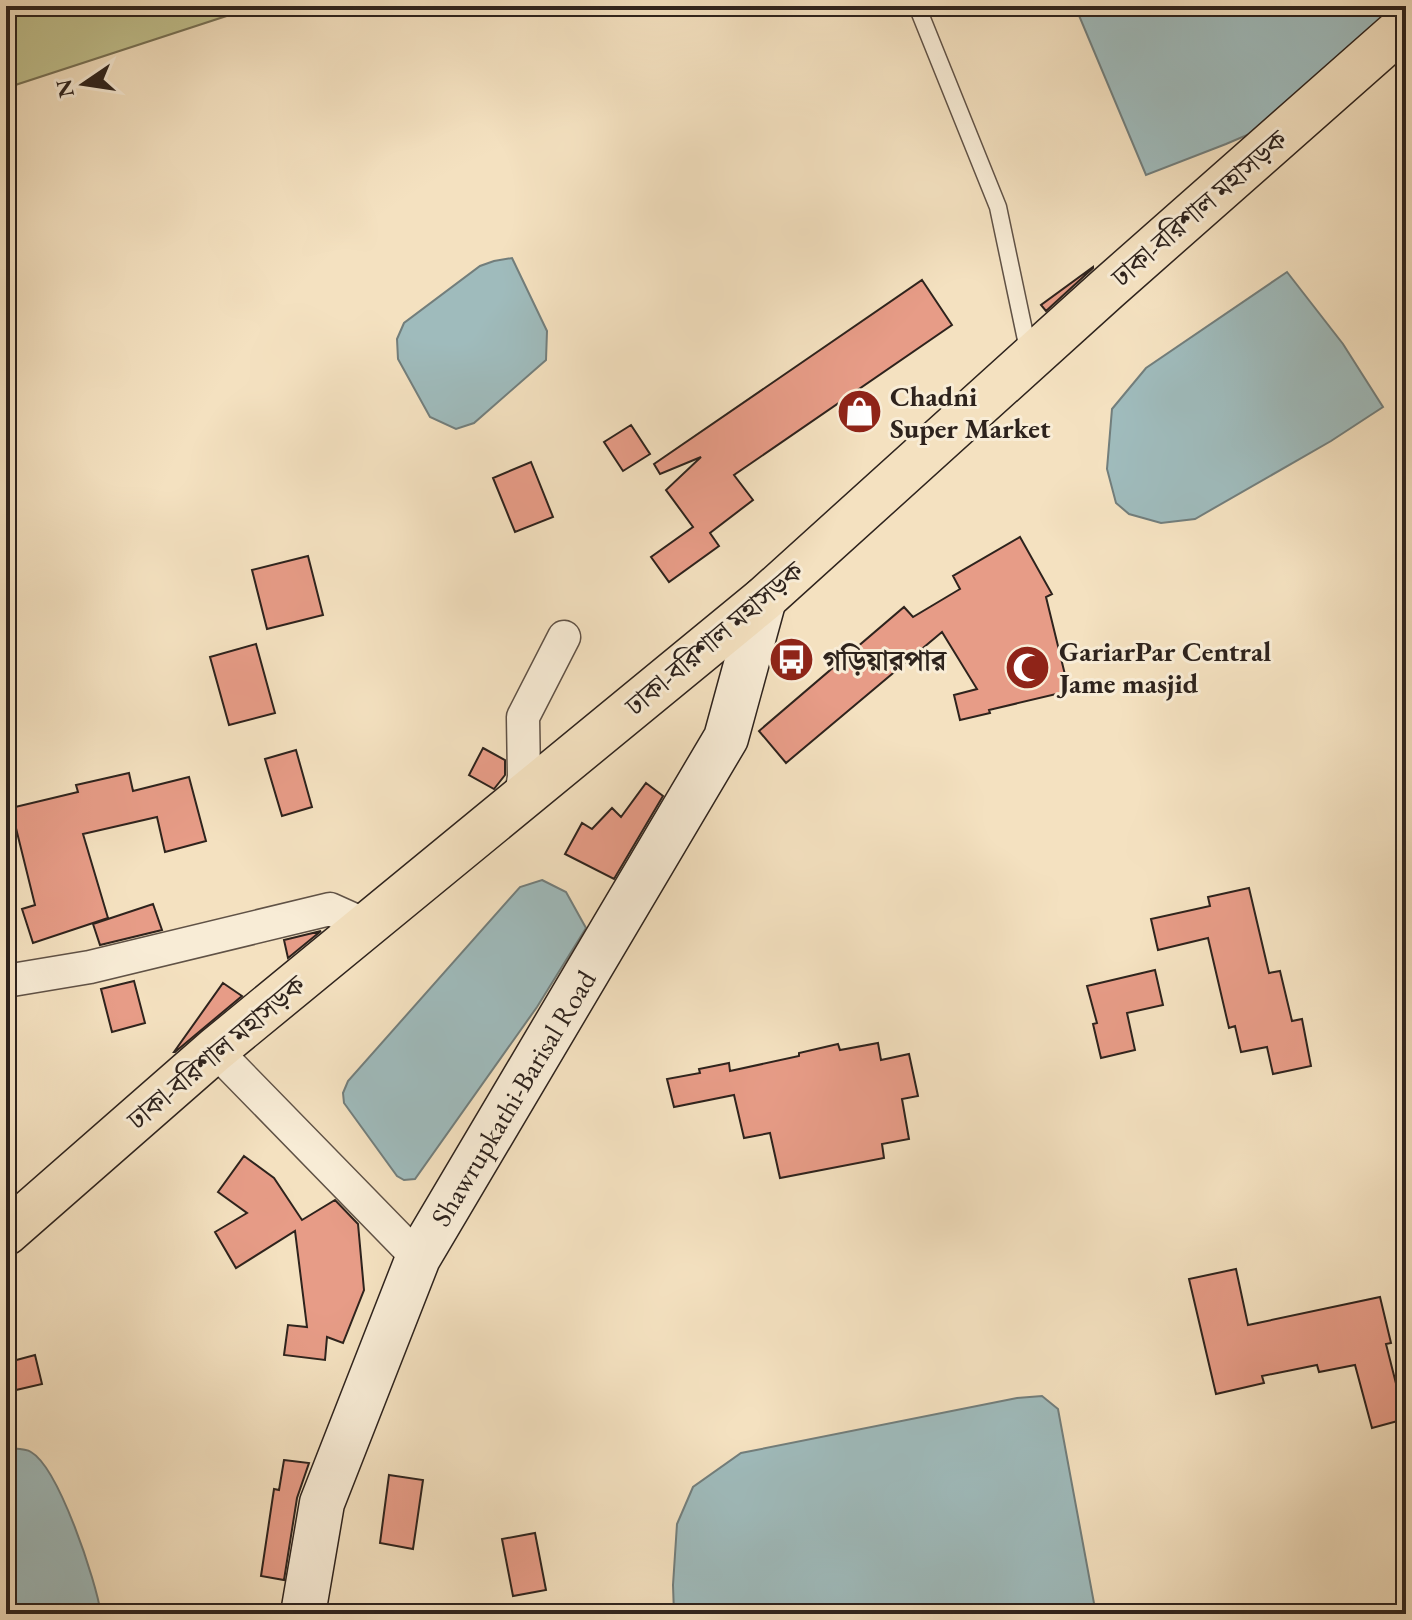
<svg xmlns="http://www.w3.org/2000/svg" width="1412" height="1620" viewBox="0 0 1412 1620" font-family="'EB Garamond','Noto Serif Bengali',serif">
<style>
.green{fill:#c1c18e;stroke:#787256;stroke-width:2}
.water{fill:#9fbbbc;stroke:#727e7c;stroke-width:2}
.building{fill:#e79c87;stroke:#2e231d;stroke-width:2}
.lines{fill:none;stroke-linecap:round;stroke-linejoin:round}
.lane-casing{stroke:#605246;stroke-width:19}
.street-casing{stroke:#605246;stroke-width:35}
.secondary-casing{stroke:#2e231d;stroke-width:47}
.highway-casing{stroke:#2e231d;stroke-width:47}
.lane{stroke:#f8ecd6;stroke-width:16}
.street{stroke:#f8ecd6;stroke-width:32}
.secondary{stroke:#f8ecd6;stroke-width:44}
.highway{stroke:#f4e1c0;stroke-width:44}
.labels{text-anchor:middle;stroke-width:6;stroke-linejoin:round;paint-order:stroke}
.street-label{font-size:28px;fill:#2e231d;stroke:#f8ecd6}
.poi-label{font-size:28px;font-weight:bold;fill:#2e231d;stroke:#f8ecd6;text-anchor:start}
</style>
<rect width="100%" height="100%" fill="#f4e1c0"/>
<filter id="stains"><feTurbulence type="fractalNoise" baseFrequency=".0025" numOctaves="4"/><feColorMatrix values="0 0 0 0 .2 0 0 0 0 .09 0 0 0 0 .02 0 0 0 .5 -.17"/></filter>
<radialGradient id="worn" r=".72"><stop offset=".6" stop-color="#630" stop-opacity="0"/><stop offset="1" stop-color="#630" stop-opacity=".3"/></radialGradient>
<path class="green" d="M 6,6 L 257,6 L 6,88 Z"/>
<path class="water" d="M 1075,6 L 1378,6 L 1386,24 L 1329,100 L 1226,144 L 1146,175 Z
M 512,258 L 547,331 L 546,360 L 474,423 L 456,429 L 430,417 L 398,359 L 397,339 L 404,323 L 480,266 L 494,261 Z
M 1287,272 L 1343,344 L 1383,407 L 1331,441 L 1195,519 L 1161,523 L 1129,514 L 1116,503 L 1107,469 L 1112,409 L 1146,368 Z
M 542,880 L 566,892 L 586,928 L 537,1007 L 415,1179 L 404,1180 L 397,1176 L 344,1103 L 343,1093 L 348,1081 L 520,887 Z
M 1042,1396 L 1058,1409 L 1096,1614 L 674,1614 L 673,1585 L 677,1524 L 693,1487 L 741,1453 L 1017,1398 Z
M 7,1448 C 14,1449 25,1448 31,1452 C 59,1468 96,1581 101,1614 L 6,1614 Z"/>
<path class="building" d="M 1093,267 L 1093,268 L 1046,311 L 1041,305 Z
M 922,280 L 952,325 L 734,475 L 753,500 L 710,533 L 719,546 L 669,582 L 651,557 L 693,527 L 666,490 L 701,457 L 660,474 L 654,464 Z
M 631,425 L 650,454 L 623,471 L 604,442 Z
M 531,462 L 553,517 L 515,532 L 493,478 Z
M 1020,537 L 1052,594 L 1046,597 L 1069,691 L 989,710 L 990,713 L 960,720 L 954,695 L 977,689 L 942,632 L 786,763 L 759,731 L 904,607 L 913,617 L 960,589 L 953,576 Z
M 308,556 L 323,615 L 267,629 L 252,570 Z
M 256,644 L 275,713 L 229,725 L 210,657 Z
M 483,748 L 505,760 L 505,775 L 494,789 L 469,775 Z
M 296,750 L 312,807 L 282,816 L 265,759 Z
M 129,773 L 133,791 L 189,777 L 206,841 L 165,852 L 157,817 L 83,834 L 108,918 L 33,943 L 22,909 L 35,905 L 11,808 L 78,792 L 76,785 Z
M 646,783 L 663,796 L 614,879 L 565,854 L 582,823 L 592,829 L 612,808 L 621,817 Z
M 1249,888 L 1269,973 L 1280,971 L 1292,1021 L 1302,1019 L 1311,1066 L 1273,1074 L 1267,1047 L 1241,1052 L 1235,1026 L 1229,1028 L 1208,938 L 1158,950 L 1151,919 L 1210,906 L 1208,897 Z
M 153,904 L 162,930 L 100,945 L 93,924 Z
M 321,931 L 288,958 L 284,940 Z
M 1155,970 L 1163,1005 L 1127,1013 L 1135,1050 L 1101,1058 L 1093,1024 L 1097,1023 L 1087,986 Z
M 134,981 L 145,1023 L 112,1032 L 101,989 Z
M 223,983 L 242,996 L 175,1052 L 174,1052 Z
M 878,1043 L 881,1060 L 909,1054 L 918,1096 L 902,1099 L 909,1139 L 882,1144 L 884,1158 L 780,1178 L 770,1133 L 744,1138 L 734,1095 L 674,1107 L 667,1079 L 700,1073 L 699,1069 L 729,1063 L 730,1071 L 799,1056 L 799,1053 L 838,1044 L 840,1050 Z
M 244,1156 L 274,1178 L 302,1220 L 335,1200 L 358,1224 L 364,1290 L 343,1343 L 327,1337 L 325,1360 L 284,1355 L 288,1325 L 307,1327 L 295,1231 L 236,1268 L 215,1232 L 247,1213 L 218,1192 Z
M 1236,1269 L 1248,1325 L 1380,1297 L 1391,1343 L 1386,1344 L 1405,1419 L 1372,1428 L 1355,1365 L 1319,1372 L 1317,1365 L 1262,1376 L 1264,1383 L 1216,1394 L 1189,1279 Z
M 35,1355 L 42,1384 L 16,1390 L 9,1362 Z
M 284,1460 L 309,1463 L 297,1498 L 284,1580 L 261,1576 L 274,1489 L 279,1490 Z
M 389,1475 L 423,1480 L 413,1549 L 380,1543 Z
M 535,1533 L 546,1590 L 513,1596 L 502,1539 Z"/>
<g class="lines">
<defs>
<path id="lane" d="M 917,6 L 998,207 L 1029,354"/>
<path id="street" d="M 520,801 L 524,777 L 523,717 L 564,637
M 6,981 L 90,967 L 330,909 L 368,926
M 215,1050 L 418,1258"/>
<path id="secondary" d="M 303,1614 L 322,1503 L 418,1258 L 726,738 L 764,599"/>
<path id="highway" d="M 6,1233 L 215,1050 L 764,599 L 1107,289 L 1406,25"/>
</defs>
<use href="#lane" class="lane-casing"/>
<use href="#street" class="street-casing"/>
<use href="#secondary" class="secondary-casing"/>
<use href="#highway" class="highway-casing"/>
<use href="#lane" class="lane"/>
<use href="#street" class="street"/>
<use href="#secondary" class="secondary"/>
<use href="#highway" class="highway"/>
</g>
<defs>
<symbol id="shop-disc" viewBox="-11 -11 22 22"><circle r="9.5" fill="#8f2418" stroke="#f8ecd6"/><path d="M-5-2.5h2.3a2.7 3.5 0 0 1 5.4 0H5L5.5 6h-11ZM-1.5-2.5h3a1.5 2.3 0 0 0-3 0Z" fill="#fff"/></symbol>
<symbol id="bus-disc" viewBox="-11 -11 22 22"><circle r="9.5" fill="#8f2418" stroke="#f8ecd6"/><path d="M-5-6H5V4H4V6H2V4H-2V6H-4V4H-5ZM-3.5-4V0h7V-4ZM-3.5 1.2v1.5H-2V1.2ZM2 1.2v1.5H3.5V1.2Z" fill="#fff"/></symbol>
<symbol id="mosque-disc" viewBox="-11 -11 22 22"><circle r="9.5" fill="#8f2418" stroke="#f8ecd6"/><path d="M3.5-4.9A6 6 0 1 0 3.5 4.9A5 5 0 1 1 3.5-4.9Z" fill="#fff"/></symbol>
</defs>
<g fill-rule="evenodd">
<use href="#shop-disc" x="834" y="386" width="51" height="51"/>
<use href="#bus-disc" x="766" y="634" width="51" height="51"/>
<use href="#mosque-disc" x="1002" y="642" width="51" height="51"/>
</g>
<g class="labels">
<g class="street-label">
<text transform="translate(1199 208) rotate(-41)" y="10">ঢাকা-বরিশাল মহাসড়ক</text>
<text transform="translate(714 638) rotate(-40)" y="10">ঢাকা-বরিশাল মহাসড়ক</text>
<text transform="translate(216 1052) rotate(-40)" y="10">ঢাকা-বরিশাল মহাসড়ক</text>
<text transform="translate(513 1098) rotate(-59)" y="10">Shawrupkathi-Barisal Road</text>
</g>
<g class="poi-label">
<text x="890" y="406">Chadni<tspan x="890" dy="32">Super Market</tspan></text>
<text x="1059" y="661">GariarPar Central<tspan x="1059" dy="32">Jame masjid</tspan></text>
<text x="823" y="670">গড়িয়ারপার</text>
</g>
</g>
<rect width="1412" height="1620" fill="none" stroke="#f4e1c0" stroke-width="32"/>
<rect x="8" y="8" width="1396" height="1604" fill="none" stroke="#2e231d" stroke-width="4"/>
<rect x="16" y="16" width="1380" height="1588" fill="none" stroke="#2e231d" stroke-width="2"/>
<g transform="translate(84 84) rotate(257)" stroke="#f8ecd6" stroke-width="6" paint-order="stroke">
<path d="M0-6L14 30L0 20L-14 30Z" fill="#2e231d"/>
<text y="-12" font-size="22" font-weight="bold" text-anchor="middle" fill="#2e231d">N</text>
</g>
<rect width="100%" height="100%" filter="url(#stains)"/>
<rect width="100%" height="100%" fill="url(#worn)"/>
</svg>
